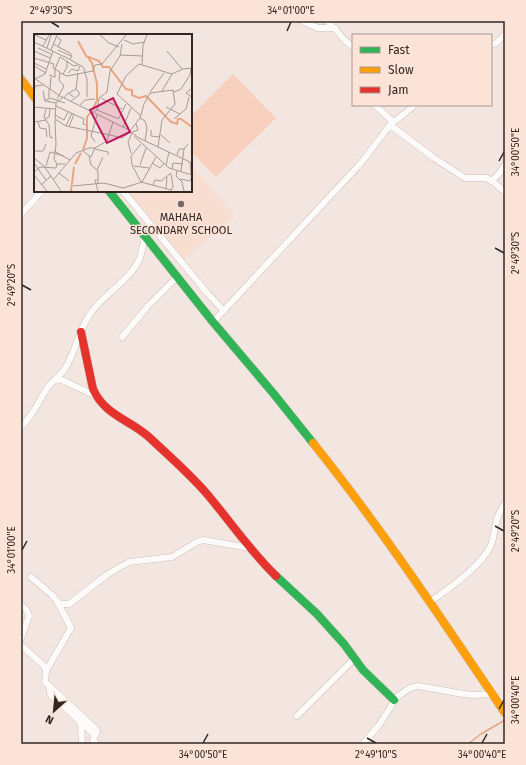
<svg xmlns="http://www.w3.org/2000/svg" width="526" height="765" viewBox="0 0 526 765" font-family="'Fira Sans',sans-serif">
<style>
.built{fill:#f8ddd1}
.green{fill:#f8d1be}
.lines{fill:none;stroke-linecap:round;stroke-linejoin:round}
.stream{stroke:#e8a582;stroke-width:1.5}
.street-casing{stroke:#cbc0ba;stroke-width:7}
.fast-casing{stroke:#cbc0ba;stroke-width:9}
.slow-casing{stroke:#cbc0ba;stroke-width:9}
.jam-casing{stroke:#cbc0ba;stroke-width:9}
.street{stroke:#fdfbfa;stroke-width:6}
.fast{stroke:#30b455;stroke-width:8}
.slow{stroke:#ff9f0a;stroke-width:8}
.jam{stroke:#e5322d;stroke-width:8}
.ticks{fill:none;stroke:#322722;stroke-width:1.5}
.poi-dot{fill:#766a64;stroke:#fbe3d8;stroke-width:1.5}
.labels{text-anchor:middle;stroke-width:3;stroke-linejoin:round;paint-order:stroke}
.poi-label{font-size:11px;fill:#322722;stroke:#fbe3d8}
.inset-river{fill:none;stroke:#e8a582;stroke-width:2}
.inset-road{fill:none;stroke:#a69a94;stroke-width:1}
.view{fill:#c2185b;fill-opacity:0.15;stroke:#c2185b;stroke-width:2}
.inset-edge{fill:none;stroke:#322722;stroke-width:2}
.neatline{fill:none;stroke:#322722;stroke-width:1.5}
.ticks-label{font-size:10px;text-anchor:middle;fill:#322722}
</style>
<rect width="100%" height="100%" fill="#f3e6e0"/>
<path class="built" d="M 191,165 L 235,216 L 184,259 L 127,191 L 191,191 Z"/>
<path class="green" d="M 233,74 L 276,118 L 216,177 L 191,152 L 191,116 Z"/>
<g class="lines">
<path class="stream" d="M 468,744 L 481,734 L 505,720"/>
<defs>
<path id="street" d="M 302,21 L 318,28 L 335,28
M 327,21 C 337,29 342,40 353,47
M 491,45 L 496,43 L 505,35
M 375,105 L 393,122
M 390,125 L 434,158 L 465,178 L 486,178 L 492,181 L 505,192
M 491,181 L 498,175 L 505,165
M 123,191 L 208,294 L 224,311
M 21,214 L 42,191
M 213,322 L 361,163 L 390,125 L 415,105
M 122,337 L 148,306 L 177,277
M 55,379 L 62,380 L 96,396
M 21,427 C 33,416 39,400 48,387 C 54,380 62,374 66,367 C 76,350 79,330 90,314 C 103,294 128,283 139,260 C 142,253 143,245 145,237
M 31,577 L 52,595 L 57,601 L 71,628 L 46,671
M 430,602 C 449,588 482,566 491,545 C 494,538 494,530 496,523 C 497,516 501,510 505,503
M 58,604 L 69,604 L 108,574 L 129,562 L 172,557 L 197,542 L 203,540 L 250,548
M 21,605 L 26,609 L 29,616 L 21,638
M 21,645 L 44,666 L 46,671 L 45,682 L 96,729 L 97,731 L 93,740 L 97,744
M 50,686 L 50,693 L 51,695 L 95,735
M 297,716 L 354,659
M 79,721 L 81,724 L 82,744
M 363,744 L 379,725 L 397,697 L 410,688 L 418,686 L 464,694 L 473,695 L 492,694"/>
<path id="fast" d="M 109,191 L 213,322 L 273,393 L 313,443
M 276,576 L 317,614 L 344,644 L 363,670 L 394,700"/>
<path id="slow" d="M 21,79 L 35,98
M 313,443 C 382,529 443,621 505,713"/>
<path id="jam" d="M 81,332 L 93,389 C 105,416 131,420 150,438 C 169,456 190,474 207,494 C 230,521 250,551 276,576"/>
</defs>
<use href="#street" class="street-casing"/>
<use href="#fast" class="fast-casing"/>
<use href="#slow" class="slow-casing"/>
<use href="#jam" class="jam-casing"/>
<use href="#street" class="street"/>
<use href="#fast" class="fast"/>
<use href="#slow" class="slow"/>
<use href="#jam" class="jam"/>
</g>
<path class="ticks" d="M 51,22 L 59,27M 287,31 L 291,22M 499,161 L 504,152M 495,248 L 504,253M 22,285 L 31,290M 495,526 L 504,531M 22,550 L 27,541M 499,709 L 504,700M 367,738 L 376,743M 203,743 L 208,734M 482,743 L 487,734"/>
<circle class="poi-dot" cx="181" cy="204" r="4"/>
<g class="labels">
<g class="poi-label">
<text x="181" y="221">MAHAHA<tspan x="181" dy="13">SECONDARY SCHOOL</tspan></text>
</g>
</g>
<g transform="translate(34 34)">
<rect width="158" height="158" fill="#f3e6e0"/>
<path class="inset-river" d="M 44,7 L 52,22 L 65,27 L 69,33 L 75,33 L 92,55 L 98,56 L 98,61 L 105,64 L 112,62 L 137,88 L 143,90 L 144,85 L 147,85 L 158,93M 54,24 L 58,29 L 63,50 L 63,66 L 59,75M 49,116 L 53,104 L 53,83 L 57,78M 41,130 L 47,119M 37,157 L 40,133"/>
<path class="inset-road" d="M 1,1 L 12,6M 66,1 L 75,9 L 85,13M 23,3 L 27,6 L 24,13M 90,6 L 99,10 L 111,8M 0,8 L 35,25 L 49,33 L 51,37M 19,10 L 36,19 L 38,22 L 36,25M 9,12 L 15,1M 4,14 L 17,20M 13,14 L 17,1M 17,16 L 23,1M 24,16 L 37,22M 0,17 L 16,24M 133,17 L 148,35M 86,21 L 108,22M 26,23 L 40,32 L 44,31M 0,24 L 20,30 L 19,34 L 26,38 L 25,46 L 30,52 L 23,65M 0,29 L 12,35M 108,31 L 109,11 L 113,1M 0,32 L 12,39M 21,35 L 26,23M 50,37 L 53,45 L 53,63M 26,39 L 33,42 L 59,37 L 61,31 L 68,30 L 92,1M 34,39 L 38,35 L 44,37 L 46,32M 29,40 L 33,33 L 33,27M 15,41 L 21,43 L 21,35M 0,44 L 26,62 L 93,95 L 105,104 L 158,129M 1,45 L 11,40 L 19,17M 158,54 L 152,59 L 158,63M 16,55 L 17,43M 42,55 L 44,39M 9,57 L 11,67 L 22,69M 128,57 L 138,40M 116,58 L 130,39M 140,58 L 147,55 L 156,41 L 157,34M 35,59 L 42,55 L 45,58 L 45,61 L 37,67M 0,63 L 1,52 L 9,51M 29,63 L 22,69 L 21,85 L 32,92 L 76,101M 16,64 L 31,69M 30,64 L 34,59 L 40,63M 67,64 L 88,75M 11,66 L 15,65 L 15,55M 46,71 L 51,66 L 61,65M 22,72 L 50,85 L 49,90 L 52,91M 0,73 L 21,75M 132,73 L 146,80M 12,75 L 10,83 L 15,91 L 16,103 L 19,104M 63,76 L 85,85M 59,78 L 63,76 L 65,64 L 73,58 L 76,37 L 86,22 L 88,10M 21,81 L 30,86 L 34,78M 107,82 L 83,60 L 92,42 L 105,30 L 138,40 L 149,35 L 158,34M 85,84 L 92,70M 106,84 L 111,87 L 113,94 L 111,107M 11,85 L 15,83 L 16,75M 140,85 L 152,75 L 155,63M 21,86 L 22,111 L 20,125 L 23,130M 0,88 L 12,86M 4,88 L 6,94 L 12,95 L 13,103M 32,92 L 38,79M 35,93 L 40,80M 89,93 L 97,74M 117,96 L 117,102 L 126,103M 96,97 L 106,84 L 110,70 L 116,59 L 139,56 L 141,70 L 128,86 L 124,113M 98,98 L 104,96 L 102,90M 76,101 L 88,104 L 96,98M 127,101 L 136,109M 100,102 L 135,134 L 158,141M 61,108 L 57,102 L 63,81M 107,110 L 97,122 L 98,131 L 107,148 L 137,156M 61,115 L 74,118 L 74,121M 0,117 L 9,117 L 12,110M 20,117 L 36,126M 49,117 L 57,123 L 61,114M 97,119 L 94,108 L 98,99M 143,121 L 145,115 L 150,115 L 154,110M 55,122 L 57,131 L 64,137 L 64,150M 0,124 L 10,132 L 27,157M 156,128 L 157,140M 0,129 L 12,146M 118,129 L 126,134 L 130,129M 106,131 L 112,114M 132,131 L 135,118M 12,132 L 16,118 L 30,122M 100,132 L 115,134M 138,135 L 139,129 L 149,130M 63,136 L 69,123M 143,137 L 142,142 L 148,148 L 150,157M 147,137 L 150,115M 0,138 L 6,133 L 22,134 L 23,130 L 31,130M 25,139 L 35,147M 137,140 L 139,152 L 137,157M 0,141 L 13,157M 20,145 L 42,119 L 55,114 L 61,114 L 73,107 L 79,88M 146,145 L 156,147 L 158,142M 63,146 L 61,146 L 64,157M 7,151 L 17,142M 119,151 L 121,146 L 127,147 L 137,139M 39,152 L 70,149 L 89,154 L 108,148 L 122,123M 132,155 L 133,143"/>
<path class="view" d="M 79,64 L 96,98 L 73,109 L 56,76 Z"/>
<rect width="158" height="158" class="inset-edge"/>
</g>
<rect width="526" height="765" fill="none" stroke="#fbe3d8" stroke-width="44"/>
<rect x="352" y="34" width="140" height="72" fill="#fbe3d8" stroke="#ab988f"/>
<rect x="360" y="47" width="20" height="6" fill="#30b455" stroke="#ab988f"/>
<text x="388" y="54" font-size="12" fill="#322722">Fast</text>
<rect x="360" y="67" width="20" height="6" fill="#ff9f0a" stroke="#ab988f"/>
<text x="388" y="74" font-size="12" fill="#322722">Slow</text>
<rect x="360" y="87" width="20" height="6" fill="#e5322d" stroke="#ab988f"/>
<text x="388" y="94" font-size="12" fill="#322722">Jam</text>
<g transform="translate(54 711) rotate(207)" stroke="#fbe3d8" stroke-width="3" paint-order="stroke">
<path d="M0-3L7 15L0 10L-7 15Z" fill="#322722"/>
<text y="-6" font-size="11" font-weight="bold" text-anchor="middle" fill="#322722">N</text>
</g>
<rect x="22" y="22" width="482" height="721" class="neatline"/>
<g class="ticks-label">
<text x="51" y="14">2°49'30"S</text>
<text x="291" y="14">34°01'00"E</text>
<text transform="translate(515 152) rotate(-90)" y="4">34°00'50"E</text>
<text transform="translate(515 253) rotate(-90)" y="4">2°49'30"S</text>
<text transform="translate(11 285) rotate(-90)" y="4">2°49'20"S</text>
<text transform="translate(515 531) rotate(-90)" y="4">2°49'20"S</text>
<text transform="translate(11 550) rotate(-90)" y="4">34°01'00"E</text>
<text transform="translate(515 700) rotate(-90)" y="4">34°00'40"E</text>
<text x="203" y="758">34°00'50"E</text>
<text x="376" y="758">2°49'10"S</text>
<text x="482" y="758">34°00'40"E</text>
</g>
</svg>
